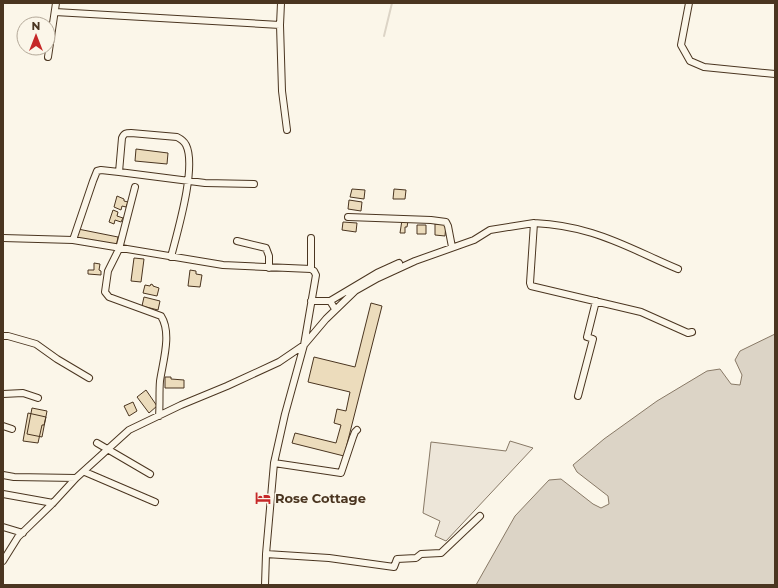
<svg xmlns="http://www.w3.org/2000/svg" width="778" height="588" viewBox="0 0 778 588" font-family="Montserrat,sans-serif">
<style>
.green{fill:#ede6d9;stroke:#887966}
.water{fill:#dcd4c6;stroke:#887966}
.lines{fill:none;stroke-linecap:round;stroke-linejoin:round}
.stream{stroke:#dcd4c6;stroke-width:2}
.building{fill:#ecdcbc;stroke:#4a3520}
.street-casing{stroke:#4a3520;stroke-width:8}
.street{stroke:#fbf6e9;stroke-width:6}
.labels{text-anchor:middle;stroke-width:3;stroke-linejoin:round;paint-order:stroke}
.poi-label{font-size:13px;font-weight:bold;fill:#4a3520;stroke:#fbf6e9;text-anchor:start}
</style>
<rect width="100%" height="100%" fill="#fbf6e9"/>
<path class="green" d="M 510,441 L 533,448 L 446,541 L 435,536 L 440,521 L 423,513 L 431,442 L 506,451 Z"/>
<path class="water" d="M 775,334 L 775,585 L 476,585 L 515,516 L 549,480 L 561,479 L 593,504 L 601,508 L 609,504 L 608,496 L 577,472 L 573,465 L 604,439 L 657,401 L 707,371 L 720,369 L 731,384 L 740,385 L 742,375 L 735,360 L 740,351 Z"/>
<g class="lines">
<path class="stream" d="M 384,36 L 392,3"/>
</g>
<path class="building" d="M 136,149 L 168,153 L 167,164 L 135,161 Z
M 352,189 L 365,190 L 364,199 L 350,197 Z
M 394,189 L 406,190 L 405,199 L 393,199 Z
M 117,196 L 124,199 L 124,201 L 128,202 L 126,207 L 122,206 L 121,210 L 114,207 Z
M 349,200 L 362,202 L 361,211 L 348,209 Z
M 113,210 L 118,212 L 117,216 L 123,218 L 121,222 L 115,220 L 114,224 L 109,222 Z
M 402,220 L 408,221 L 407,227 L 405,227 L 405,233 L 400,233 Z
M 343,222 L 357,223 L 356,232 L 342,230 Z
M 435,224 L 446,224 L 445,236 L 435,235 Z
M 417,225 L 426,225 L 426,234 L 417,234 Z
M 78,229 L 118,237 L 116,247 L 76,239 Z
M 134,258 L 144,259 L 141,282 L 131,281 Z
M 94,263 L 100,264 L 99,270 L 101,271 L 101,275 L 88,274 L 88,270 L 94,270 Z
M 190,270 L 196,271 L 196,274 L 202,275 L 200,287 L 188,286 Z
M 151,284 L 153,285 L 153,286 L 159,288 L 157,296 L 143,293 L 145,285 L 150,286 Z
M 144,297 L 160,301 L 158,310 L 142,306 Z
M 371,303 L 382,306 L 344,456 L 292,443 L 295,433 L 336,443 L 341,425 L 334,423 L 337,409 L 346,411 L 350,392 L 308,382 L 314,357 L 355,367 Z
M 165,377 L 171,377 L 171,379 L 184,380 L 184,388 L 165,388 Z
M 146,390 L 157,406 L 149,413 L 137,397 Z
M 133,402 L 137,411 L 129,416 L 124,406 Z
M 32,408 L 47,411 L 42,437 L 27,434 Z
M 28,413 L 46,417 L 44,425 L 42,425 L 38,443 L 23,441 Z"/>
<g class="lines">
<defs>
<path id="street" d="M 689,3 L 681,45 L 690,61 L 704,67 L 775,74
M 55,12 L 280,25 L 281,3
M 280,25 L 282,91 L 287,130
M 48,57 L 56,3
M 119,172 L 205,183 L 254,184
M 135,187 L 119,249 L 108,271 L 105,292 L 109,297 L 161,316 C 172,333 163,361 160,381 C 159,392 160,404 159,416
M 348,217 L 431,220 L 446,222 L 448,226 L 452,247
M 534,223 C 553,224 573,227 592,233 C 622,242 649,257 678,269
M 3,238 L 73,240 L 223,265 L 311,269 L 314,271 L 316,275 L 304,345 L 285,414 L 274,463 L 266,554 L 265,585
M 73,240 L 93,181 L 97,171 L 101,170 L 119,172 L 122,138 C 124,133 126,133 131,133 L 177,137 C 181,139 184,141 186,145 C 197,167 177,233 171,257
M 237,241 L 266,248 L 269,256 L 269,268
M 311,269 L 311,238
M 311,301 L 330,301
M 335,309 L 330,301 L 377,273 L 399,263
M 3,336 L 8,336 L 36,344 L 57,359 L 89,378
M 3,394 L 23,393 L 38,398
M 578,396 L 593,339 L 587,337 L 596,301
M 3,426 L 12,429
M 97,443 L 150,474
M 274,463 L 341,473 L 353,437 L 355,432 L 357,430
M 85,472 L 155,502
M 3,475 L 14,477 L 76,478
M 3,494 L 53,503
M 3,527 L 23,533
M 266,554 L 329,558 L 394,567 L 397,559 L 416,558 L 421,554 L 441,553 L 480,516
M 3,561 L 18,537 L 53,503 L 76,478 L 129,430 L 181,405 L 227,386 L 279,362 L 304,345 L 326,319 L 355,291 L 378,278 L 415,261 L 474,240 L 490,230 L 534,223 L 530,283 L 531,286 L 641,312 L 688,333 L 692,332"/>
</defs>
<use href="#street" class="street-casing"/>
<use href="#street" class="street"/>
</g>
<defs>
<symbol id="hotel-bare" viewBox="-9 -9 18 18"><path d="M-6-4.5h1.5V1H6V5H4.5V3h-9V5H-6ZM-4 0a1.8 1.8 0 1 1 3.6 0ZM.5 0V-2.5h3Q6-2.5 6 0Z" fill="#c62828" stroke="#fbf6e9" stroke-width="2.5" paint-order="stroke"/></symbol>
</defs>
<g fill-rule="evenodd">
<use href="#hotel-bare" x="252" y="487" width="22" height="22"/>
</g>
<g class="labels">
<g class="poi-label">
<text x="275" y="503">Rose Cottage</text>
</g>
</g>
<rect width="778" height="588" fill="none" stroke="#4a3520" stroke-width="8"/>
<g transform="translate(36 36)"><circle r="19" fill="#fbf6e9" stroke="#b4a999"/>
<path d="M0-3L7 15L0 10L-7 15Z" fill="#c62828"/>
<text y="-6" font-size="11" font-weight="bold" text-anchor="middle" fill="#4a3520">N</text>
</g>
</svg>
